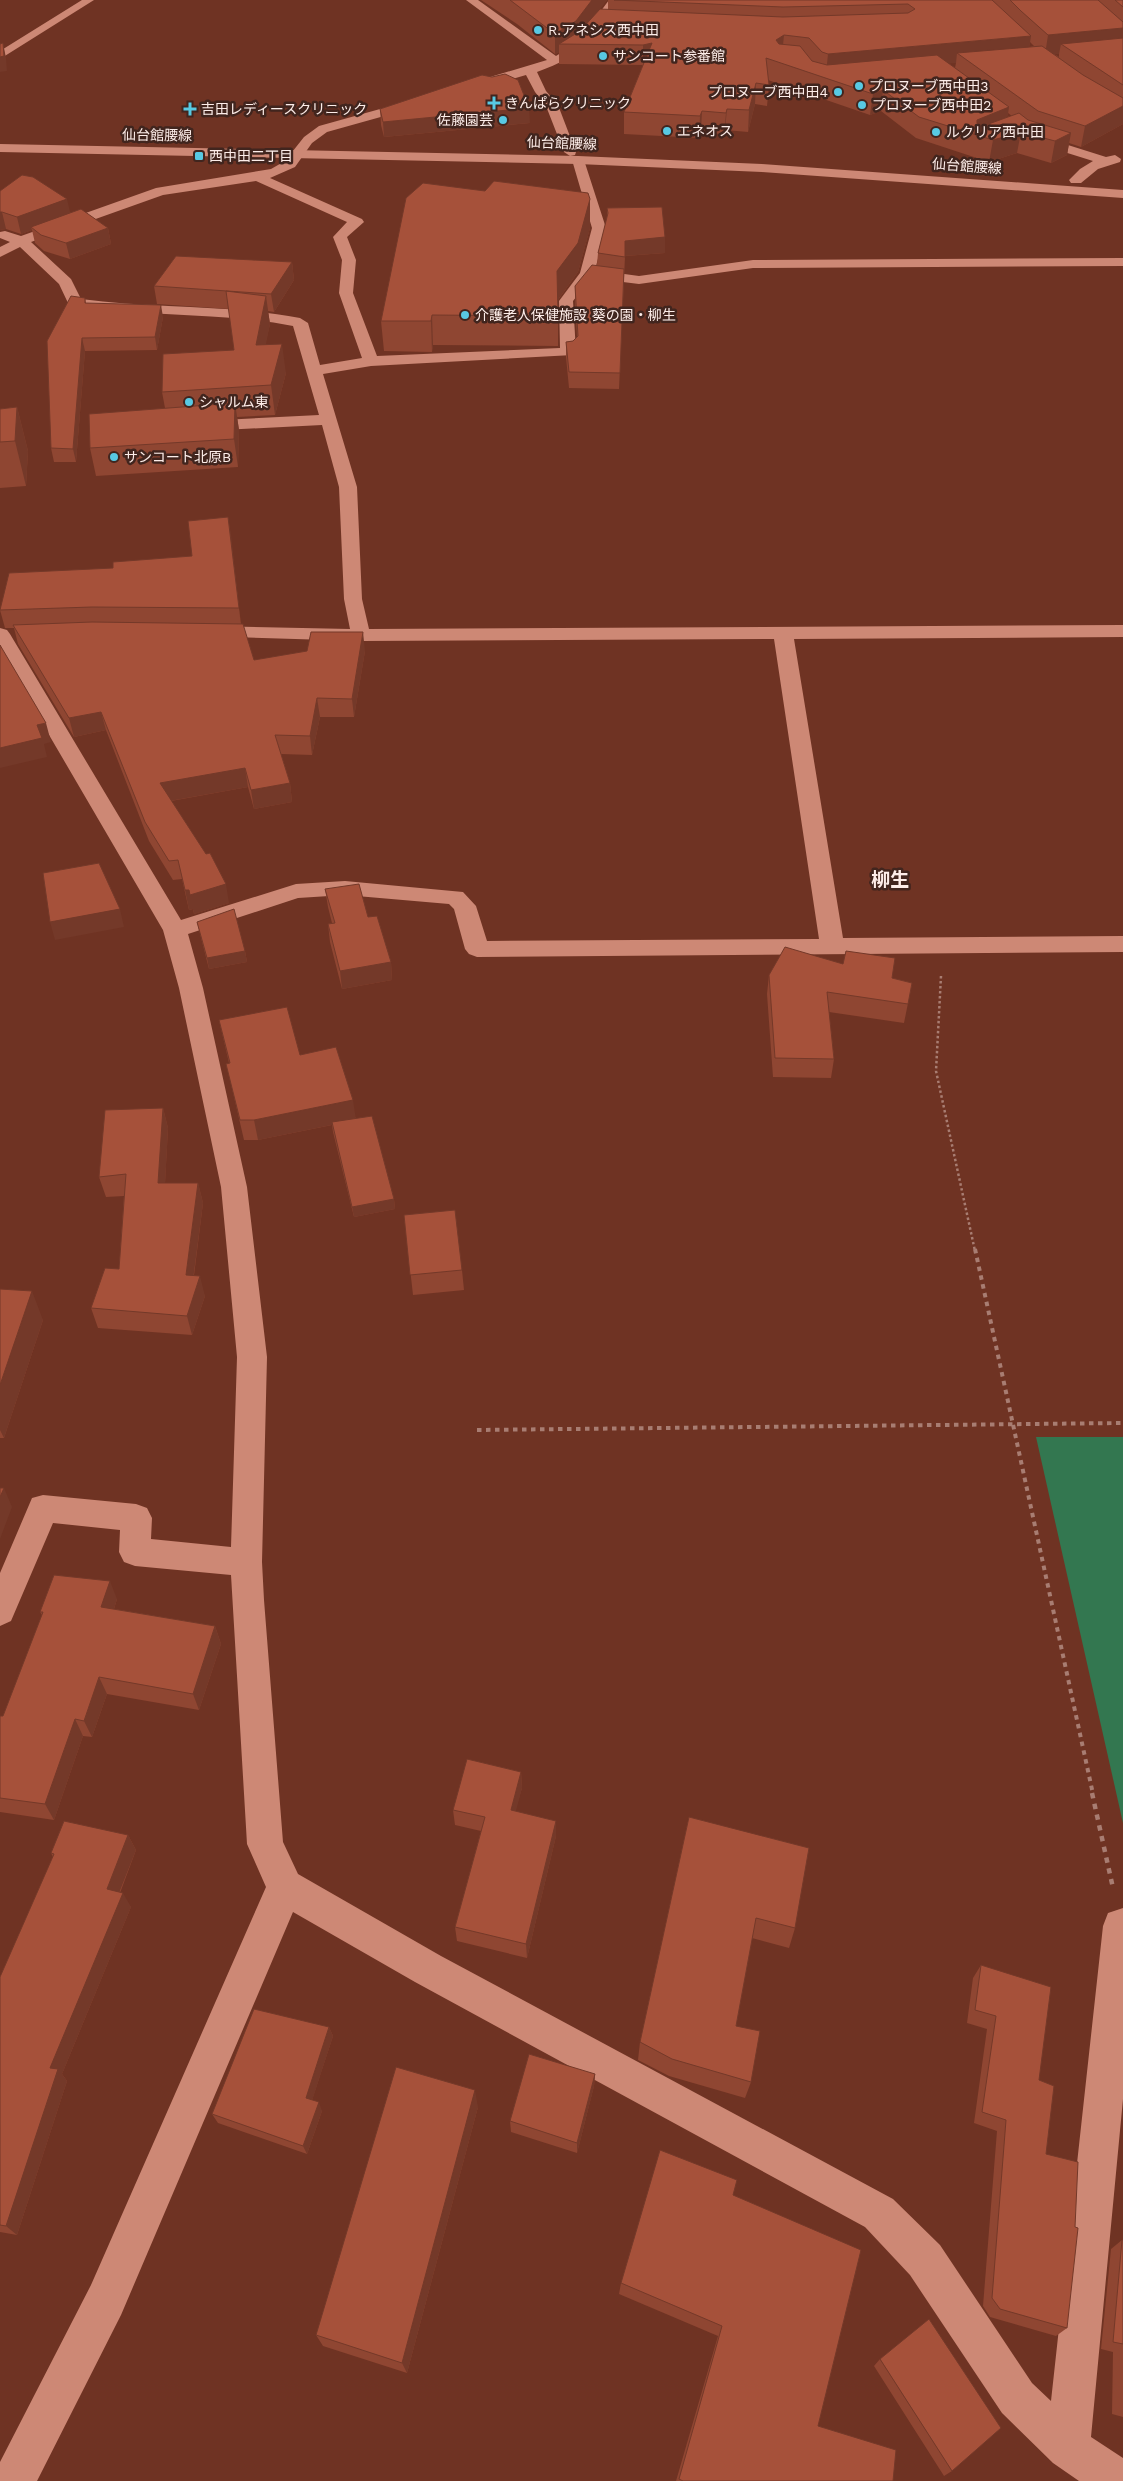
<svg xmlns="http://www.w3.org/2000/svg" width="1123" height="2481" viewBox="0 0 1123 2481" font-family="'Work Sans','Noto Sans JP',sans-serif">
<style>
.green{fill:#337750}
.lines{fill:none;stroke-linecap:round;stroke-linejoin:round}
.path-far2{stroke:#a87d72;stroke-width:2.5;stroke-dasharray:2.5 2.5;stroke-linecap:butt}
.path-far1{stroke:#a87d72;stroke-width:4;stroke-dasharray:4.5 4.5;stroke-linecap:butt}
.path{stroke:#a87d72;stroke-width:4.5;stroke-dasharray:5.5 5.5;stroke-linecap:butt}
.minor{fill:#cd8875;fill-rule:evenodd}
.secondary{fill:#cd8875;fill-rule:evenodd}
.wall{fill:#8f4632;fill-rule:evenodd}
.shaded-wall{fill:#743929}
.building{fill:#a6513a;stroke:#743929}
.poi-dot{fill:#58c9e3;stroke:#41251e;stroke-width:2}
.labels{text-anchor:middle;stroke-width:5;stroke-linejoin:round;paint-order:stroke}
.far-poi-label{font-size:14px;fill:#fdede9;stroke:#41251e;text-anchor:start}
.far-street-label{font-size:14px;fill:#fdede9;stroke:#41251e}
.quarter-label{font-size:19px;font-weight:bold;fill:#fdede9;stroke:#41251e}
</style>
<rect width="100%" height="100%" fill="#6f3323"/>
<path class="green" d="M 1036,1437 L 1123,1437 L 1123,1823 Z"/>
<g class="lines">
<path class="path-far2" d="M 941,976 L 936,1071 L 975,1251"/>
<path class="path-far1" d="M 975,1249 L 1093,1794
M 477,1430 L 1123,1423"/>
<path class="path" d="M 1092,1793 L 1113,1888"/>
<path class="minor" d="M 82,0 L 94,0 L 0,59 L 0,51 Z
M 466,0 L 478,0 L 556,56 L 578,42 L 609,0 L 619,0 C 592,40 584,55 537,72 L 546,91 L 558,105 L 576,152 L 575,155 L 570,156 L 564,152 L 546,106 L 535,92 L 526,75 L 474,90 L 470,89 L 468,86 L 470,83 L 547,60 Z
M 416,99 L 422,103 L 420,106 L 327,132 L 312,143 L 295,167 L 270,178 L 362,219 L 364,222 L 347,237 L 356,260 L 353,293 L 377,356 L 560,348 L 559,301 L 580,273 L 592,228 L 572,160 L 578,156 L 584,160 L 606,228 L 595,270 L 639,276 L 753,260 L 1123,258 L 1123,266 L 753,268 L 639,284 L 591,278 L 573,301 L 576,352 L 573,355 L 371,366 L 323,374 L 357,487 L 362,599 L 369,629 L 1123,625 L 1123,637 L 794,639 L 843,938 L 1123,936 L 1123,952 L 477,957 L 469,954 L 465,949 L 454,909 L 449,904 L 345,895 L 298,898 L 188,934 L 203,988 L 247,1187 L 267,1357 L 262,1562 L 264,1600 L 283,1842 L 298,1874 L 441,1956 L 893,2199 L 940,2245 L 1032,2383 L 1051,2401 L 1103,1926 L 1108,1913 L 1123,1908 L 1123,2099 L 1091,2437 L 1123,2458 L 1123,2481 L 1079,2481 L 1053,2463 L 1002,2413 L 910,2275 L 865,2227 L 415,1982 L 293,1912 L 121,2315 L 37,2481 L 0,2481 L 0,2462 L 91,2285 L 266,1887 L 247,1844 L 231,1575 L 135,1566 L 124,1562 L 119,1552 L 120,1530 L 53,1523 L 11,1621 L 0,1626 L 0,1573 L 32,1498 L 43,1495 L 136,1504 L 147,1508 L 152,1518 L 151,1539 L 231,1547 L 237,1357 L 221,1187 L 179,988 L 163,930 L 0,651 L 0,628 L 7,630 L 10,634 L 181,920 L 296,884 L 345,881 L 463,892 L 476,906 L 487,941 L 819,939 L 774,639 L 361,641 L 201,636 L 198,632 L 201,628 L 208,626 L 350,629 L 344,599 L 339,487 L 322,425 L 202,431 L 196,430 L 194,426 L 196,422 L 202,421 L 319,415 L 293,326 C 221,312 148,317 75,307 L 68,303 L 59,284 L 20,247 L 0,257 L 0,247 L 10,242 L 0,238 L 0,232 L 5,231 L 21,236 L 156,188 L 271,169 L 285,161 L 304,137 L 319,126 ZM 256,181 L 347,222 L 333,237 L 342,260 L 339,293 L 362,358 L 320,365 L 308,323 L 300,318 C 227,304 154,309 81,299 L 71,279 L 31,242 L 163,195 Z
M 1033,134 L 1106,157 L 1115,155 L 1121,159 L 1120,162 L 1098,169 L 1081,183 L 1071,183 L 1069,180 L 1080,169 L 1093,161 L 1029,141 L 1027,138 L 1029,135 Z"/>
<path class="secondary" d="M 0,144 L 578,156 L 762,164 L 1123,190 L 1123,198 L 762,172 L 578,164 L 0,152 Z"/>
</g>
<path class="wall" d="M 481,0 L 607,0 L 596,13 L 608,10 L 608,0 L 1123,0 L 1123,124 L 1081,147 L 1069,143 L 1067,155 L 1051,163 L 1017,153 L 989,162 L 916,138 L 881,111 L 870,115 L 768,80 L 769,85 L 767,106 L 755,104 L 748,132 L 725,130 L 724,134 L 701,133 L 699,138 L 624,134 L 624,112 L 643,65 L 559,64 L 559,52 L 555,54 L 517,24 ZM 1030,42 L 1034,46 L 1035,46 L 1029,47 ZM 1054,54 L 1059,54 L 1059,57 ZM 948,63 L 956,63 L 955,68 ZM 1008,113 L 1012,116 L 1007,117 Z
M 380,109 L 530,123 L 384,137 L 381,125 Z
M 0,191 L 70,213 L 108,228 L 111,244 L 70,259 L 44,251 L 35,243 L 32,230 L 21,234 L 6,229 L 0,230 Z
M 607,208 L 665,253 L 625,256 L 619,389 L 569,388 L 566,357 L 566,342 L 573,341 L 577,337 L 575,302 L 575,286 L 597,265 L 598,253 L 607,219 Z
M 590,228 L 578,272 L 558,300 L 558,346 L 433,345 L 432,352 L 384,351 L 381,321 Z
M 292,262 L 294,280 L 274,312 L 268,311 L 270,324 L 265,345 L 286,373 L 275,415 L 237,417 L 239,430 L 238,467 L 96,476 L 90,448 L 165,408 L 162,392 L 234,350 L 229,309 L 157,304 L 154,286 Z
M 85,298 L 86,303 L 163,317 L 157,350 L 85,351 L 76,462 L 54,462 L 51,448 Z
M 17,407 L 28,451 L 26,486 L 0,488 L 0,409 Z
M 228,517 L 241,624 L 254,660 L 365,651 L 354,717 L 320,717 L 312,755 L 281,754 L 290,783 L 292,802 L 254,809 L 248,787 L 171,801 L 229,903 L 194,914 L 193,909 L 189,910 L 182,879 L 173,880 L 149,841 L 106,730 L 74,737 L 18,644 L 14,628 L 5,628 L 0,610 L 113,568 L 192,556 Z
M 325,889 L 368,917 L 391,962 L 392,980 L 342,989 L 330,942 L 328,924 L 332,923 L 328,907 Z
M 197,922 L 245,951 L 247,962 L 209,969 Z
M 769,975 L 892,978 L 912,983 L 904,1023 L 829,1012 L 834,1059 L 831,1078 L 773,1077 L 767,994 Z
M 219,1020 L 300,1055 L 356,1118 L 394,1199 L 395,1209 L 354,1217 L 333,1132 L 332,1125 L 258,1140 L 244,1140 L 231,1084 L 226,1064 L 229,1063 Z
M 163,1108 L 168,1128 L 165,1183 L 198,1183 L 203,1203 L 194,1275 L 205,1296 L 192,1335 L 98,1328 L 91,1308 L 119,1269 L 124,1196 L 106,1197 L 99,1177 Z
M 404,1215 L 462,1270 L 464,1290 L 413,1295 Z
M 0,1289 L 43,1320 L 4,1438 L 0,1438 Z
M 117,1599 L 114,1609 L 215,1626 L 221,1644 L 199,1710 L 107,1694 L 92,1737 L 83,1736 L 54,1820 L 0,1812 L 0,1716 L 3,1716 L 42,1615 L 40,1612 Z
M 521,1772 L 522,1788 L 515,1811 L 556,1836 L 527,1958 L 457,1941 L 455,1927 L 481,1831 L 455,1825 L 453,1810 Z
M 689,1817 L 795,1928 L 789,1948 L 752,1938 L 736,2026 L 751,2082 L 745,2098 L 669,2076 L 638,2060 L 640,2042 Z
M 128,1835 L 136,1850 L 120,1893 L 131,1907 L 62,2074 L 67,2081 L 17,2235 L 0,2232 L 0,1977 L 53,1857 L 51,1853 Z
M 981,1965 L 1039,2080 L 1046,2154 L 1067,2328 L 1056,2336 L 990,2317 L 983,2306 L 997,2131 L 974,2123 L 987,2029 L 967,2023 L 973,1978 Z
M 329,2027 L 333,2036 L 312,2100 L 322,2111 L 307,2154 L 218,2123 L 212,2114 Z
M 595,2074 L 594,2086 L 577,2153 L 511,2132 L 510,2121 Z
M 478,2107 L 407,2373 L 323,2346 L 316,2335 Z
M 733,2195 L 818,2426 L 893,2481 L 676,2481 L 718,2336 L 619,2294 L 621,2283 Z
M 1122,2240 L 1123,2240 L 1123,2417 L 1112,2414 L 1113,2352 L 1101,2349 L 1111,2249 Z
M 880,2359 L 952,2471 L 944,2476 L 874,2366 Z"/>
<path class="shaded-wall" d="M 592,0 L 607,0 L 576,41 L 559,44 L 559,52 L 555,54 L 555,34 Z
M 1123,28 L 1123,48 L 1061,44 L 1059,54 L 1045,55 L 1048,35 Z
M 784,35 L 782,55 L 776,40 Z
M 1031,36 L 1028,56 L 957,53 L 956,63 L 826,74 L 828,54 Z
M 3,43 L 6,58 L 7,71 L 0,72 L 0,57 Z
M 652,43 L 643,65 L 643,45 Z
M 756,83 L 755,104 L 748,132 L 749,110 Z
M 883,90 L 881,111 L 870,115 L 873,94 Z
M 1123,106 L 1123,124 L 1081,147 L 1085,126 Z
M 1009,107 L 1006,128 L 974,134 L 977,120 Z
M 529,108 L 530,123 L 384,137 L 383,122 Z
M 727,109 L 725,130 L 724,134 L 726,113 Z
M 702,111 L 701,133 L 699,138 L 700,116 Z
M 1021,132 L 1017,153 L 989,162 L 993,140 Z
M 1071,133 L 1067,155 L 1051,163 L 1055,141 Z
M 67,199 L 71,216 L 31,227 L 32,230 L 21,234 L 17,217 Z
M 590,199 L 590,228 L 578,272 L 557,301 L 557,271 Z
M 0,212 L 2,212 L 6,229 L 0,230 Z
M 108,228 L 111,244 L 70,259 L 66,243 Z
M 665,237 L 665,253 L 624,256 L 625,241 Z
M 292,262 L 294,280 L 274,312 L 271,294 Z
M 266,296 L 270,324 L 260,374 L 256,345 Z
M 161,305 L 163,317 L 157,350 L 155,337 Z
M 432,315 L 433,345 L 432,352 L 431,321 Z
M 82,338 L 85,351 L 76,462 L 73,449 Z
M 282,344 L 286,373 L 275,415 L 271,385 Z
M 235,403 L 239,430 L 238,467 L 234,439 Z
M 17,407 L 28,451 L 26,486 L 15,441 Z
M 228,517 L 231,534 L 241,626 L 239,608 Z
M 363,632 L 365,651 L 354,717 L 352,699 Z
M 317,698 L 320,717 L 312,755 L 310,736 Z
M 101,712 L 106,730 L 74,737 L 69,718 Z
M 46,723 L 51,742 L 44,744 L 47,757 L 0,768 L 0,748 L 37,725 Z
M 245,768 L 248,787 L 164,802 L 160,783 Z
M 290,783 L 292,802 L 254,809 L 251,790 Z
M 226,884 L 229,903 L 194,914 L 190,895 Z
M 185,890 L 189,890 L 193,909 L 189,910 Z
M 120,909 L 124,927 L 55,940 L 50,922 Z
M 245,951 L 247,962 L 209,969 L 207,958 Z
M 391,962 L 392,980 L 342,989 L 340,971 Z
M 353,1100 L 356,1120 L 258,1140 L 254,1120 Z
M 163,1108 L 168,1128 L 164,1204 L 158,1183 Z
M 198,1183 L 203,1203 L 191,1295 L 186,1275 Z
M 394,1199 L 395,1209 L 354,1217 L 352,1207 Z
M 200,1276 L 205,1296 L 192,1335 L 187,1316 Z
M 32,1291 L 43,1320 L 4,1438 L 0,1430 L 0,1385 Z
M 4,1488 L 12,1507 L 0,1539 L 0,1497 Z
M 110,1581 L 117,1599 L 109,1625 L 101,1607 Z
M 215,1626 L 221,1644 L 199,1710 L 193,1694 Z
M 99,1677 L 107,1694 L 92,1737 L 84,1721 Z
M 75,1719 L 83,1736 L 54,1820 L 45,1804 Z
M 521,1772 L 522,1788 L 512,1826 L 511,1810 Z
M 556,1821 L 556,1836 L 527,1958 L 526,1944 Z
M 128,1835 L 136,1850 L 115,1903 L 107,1889 Z
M 123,1893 L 131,1907 L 62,2074 L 67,2081 L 17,2235 L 6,2226 L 50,2068 Z
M 329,2027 L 333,2036 L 310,2107 L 306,2098 Z
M 595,2074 L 594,2086 L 577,2153 L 577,2143 Z
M 475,2090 L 478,2107 L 407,2373 L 402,2363 Z
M 319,2102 L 322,2111 L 307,2154 L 303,2146 Z"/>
<path class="building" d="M 510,0 L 592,0 L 576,21 L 555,34 Z
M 614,0 L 992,0 L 1031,36 L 828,54 L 822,52 L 809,38 L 784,35 L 776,40 L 779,44 L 800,46 L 812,61 L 827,65 L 937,55 L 1009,107 L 977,120 L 977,123 L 983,126 L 1019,113 L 1028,120 L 1071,133 L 1055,141 L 1021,132 L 993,140 L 919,117 L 883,90 L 873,94 L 766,58 L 769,85 L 756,83 L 749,110 L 727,109 L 726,113 L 702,111 L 700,116 L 624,112 L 652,43 L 643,45 L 559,44 L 580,31 L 600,9 L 783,17 L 908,13 L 915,9 L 908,4 L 783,7 Z
M 1010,0 L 1098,0 L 1123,22 L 1123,28 L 1048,35 L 1021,11 Z
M 1115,0 L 1123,0 L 1123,7 Z
M 1123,38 L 1123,85 L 1061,44 Z
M 3,43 L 4,56 L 0,57 L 0,44 Z
M 1042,46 L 1083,75 L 1123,98 L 1123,106 L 1085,126 L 1038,111 L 957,53 Z
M 505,74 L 518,80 L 529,108 L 383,122 L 380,109 L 482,75 L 492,77 Z
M 22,175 L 33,177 L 67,199 L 17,217 L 2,212 L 0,212 L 0,191 Z
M 494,181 L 588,193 L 590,199 L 578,243 L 557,271 L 558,316 L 432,315 L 431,321 L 381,321 L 406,198 L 423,183 L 485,191 Z
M 662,207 L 665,237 L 625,241 L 625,257 L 598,253 L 608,213 L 607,208 Z
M 81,209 L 108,228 L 66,243 L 41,235 L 31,227 Z
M 176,256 L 292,262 L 271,294 L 154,286 Z
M 592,265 L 624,269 L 620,373 L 569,372 L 566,342 L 573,341 L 578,336 L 575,286 Z
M 226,291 L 266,296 L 256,345 L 282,344 L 271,385 L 162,392 L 163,354 L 234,350 Z
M 71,296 L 85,298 L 85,303 L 161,305 L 155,337 L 82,338 L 73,449 L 51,448 L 47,341 Z
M 235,403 L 234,439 L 90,448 L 89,414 Z
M 17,407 L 15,441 L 0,442 L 0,409 Z
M 228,517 L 239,608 L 92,607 L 0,610 L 9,573 L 113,568 L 113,562 L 192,556 L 188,521 Z
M 92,622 L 243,624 L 254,660 L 307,651 L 311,632 L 363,632 L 352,699 L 317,698 L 310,736 L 275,735 L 290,783 L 251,790 L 245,768 L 160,783 L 206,854 L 210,853 L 226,884 L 190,895 L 189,890 L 185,890 L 178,860 L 169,861 L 145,822 L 101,712 L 69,718 L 13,625 Z
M 0,645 L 46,723 L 37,725 L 42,738 L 0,748 Z
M 99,863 L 120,909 L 50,922 L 43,873 Z
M 359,884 L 368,917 L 377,916 L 391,962 L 340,971 L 328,924 L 335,923 L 325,889 Z
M 234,909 L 245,951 L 207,958 L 197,922 Z
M 785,947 L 843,964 L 846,951 L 895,958 L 892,978 L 912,983 L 908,1004 L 827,992 L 834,1059 L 775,1058 L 769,975 Z
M 287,1007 L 300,1055 L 336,1047 L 353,1100 L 254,1120 L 240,1120 L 226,1064 L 230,1063 L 219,1020 Z
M 163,1108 L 158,1183 L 198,1183 L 186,1275 L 200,1276 L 187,1316 L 91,1308 L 105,1268 L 119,1269 L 126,1174 L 99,1177 L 105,1110 Z
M 372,1116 L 394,1199 L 352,1207 L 332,1122 Z
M 455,1210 L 462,1270 L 410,1275 L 404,1215 Z
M 0,1289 L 32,1291 L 0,1385 Z
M 0,1488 L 4,1488 L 0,1497 Z
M 54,1575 L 110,1581 L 101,1607 L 215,1626 L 193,1694 L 99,1677 L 84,1721 L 75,1719 L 45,1804 L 0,1798 L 0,1716 L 3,1716 L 43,1612 L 40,1612 Z
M 467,1759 L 521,1772 L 511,1810 L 556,1821 L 526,1944 L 455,1927 L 485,1817 L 453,1810 Z
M 689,1817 L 809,1848 L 795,1928 L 756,1918 L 736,2026 L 760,2031 L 751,2082 L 672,2059 L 640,2042 Z
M 64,1821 L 128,1835 L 107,1889 L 123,1893 L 50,2068 L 58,2069 L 6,2226 L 0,2225 L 0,1977 L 54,1854 L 51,1853 Z
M 981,1965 L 1051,1987 L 1039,2080 L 1054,2086 L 1046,2154 L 1078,2162 L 1075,2227 L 1078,2228 L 1067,2328 L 1000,2309 L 992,2298 L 1006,2120 L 982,2112 L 996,2016 L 975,2010 Z
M 254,2009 L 329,2027 L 306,2098 L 319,2102 L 303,2146 L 212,2114 Z
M 529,2054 L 595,2074 L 577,2143 L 510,2121 Z
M 396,2067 L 475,2090 L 402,2363 L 316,2335 Z
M 660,2150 L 737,2180 L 733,2195 L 861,2250 L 818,2426 L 896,2450 L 893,2481 L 683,2481 L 679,2479 L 722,2326 L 621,2283 Z
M 1122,2240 L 1123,2240 L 1123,2344 L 1113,2342 Z
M 929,2319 L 1001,2428 L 952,2471 L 880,2359 Z"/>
<g class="poi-dot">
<circle cx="538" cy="30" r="5"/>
<circle cx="603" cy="56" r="5"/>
<circle cx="859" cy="86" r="5"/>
<circle cx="838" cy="92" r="5"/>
<path d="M491.5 95.5h5v5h5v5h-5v5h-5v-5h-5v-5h5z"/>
<circle cx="862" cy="105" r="5"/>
<path d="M187.5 101.5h5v5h5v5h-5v5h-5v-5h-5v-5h5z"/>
<circle cx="503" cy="120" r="5"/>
<circle cx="667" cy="131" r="5"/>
<circle cx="936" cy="132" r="5"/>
<rect x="194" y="151" width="10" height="10" rx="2.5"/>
<circle cx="465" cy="315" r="5"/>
<circle cx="189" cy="402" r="5"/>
<circle cx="114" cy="457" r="5"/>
</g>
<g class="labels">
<g class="far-poi-label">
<text x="548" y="35">R.アネシス西中田</text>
<text x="613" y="61">サンコート参番館</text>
<text x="869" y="91">プロヌーブ西中田3</text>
<text x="828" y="97" text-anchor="end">プロヌーブ西中田4</text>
<text x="505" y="108">きんぱらクリニック</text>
<text x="872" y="110">プロヌーブ西中田2</text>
<text x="201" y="114">吉田レディースクリニック</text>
<text x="493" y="125" text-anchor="end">佐藤園芸</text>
<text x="677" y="136">エネオス</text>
<text x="946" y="137">ルクリア西中田</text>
<text x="209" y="161">西中田二丁目</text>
<text x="475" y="320">介護老人保健施設 葵の園・柳生</text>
<text x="199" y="407">シャルム東</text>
<text x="124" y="462">サンコート北原B</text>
</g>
<g class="far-street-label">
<text transform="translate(157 135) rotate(1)" y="5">仙台館腰線</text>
<text transform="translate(562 143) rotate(2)" y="5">仙台館腰線</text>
<text transform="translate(967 166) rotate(4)" y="5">仙台館腰線</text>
</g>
<g class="quarter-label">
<text x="890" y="886">柳生</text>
</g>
</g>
</svg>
